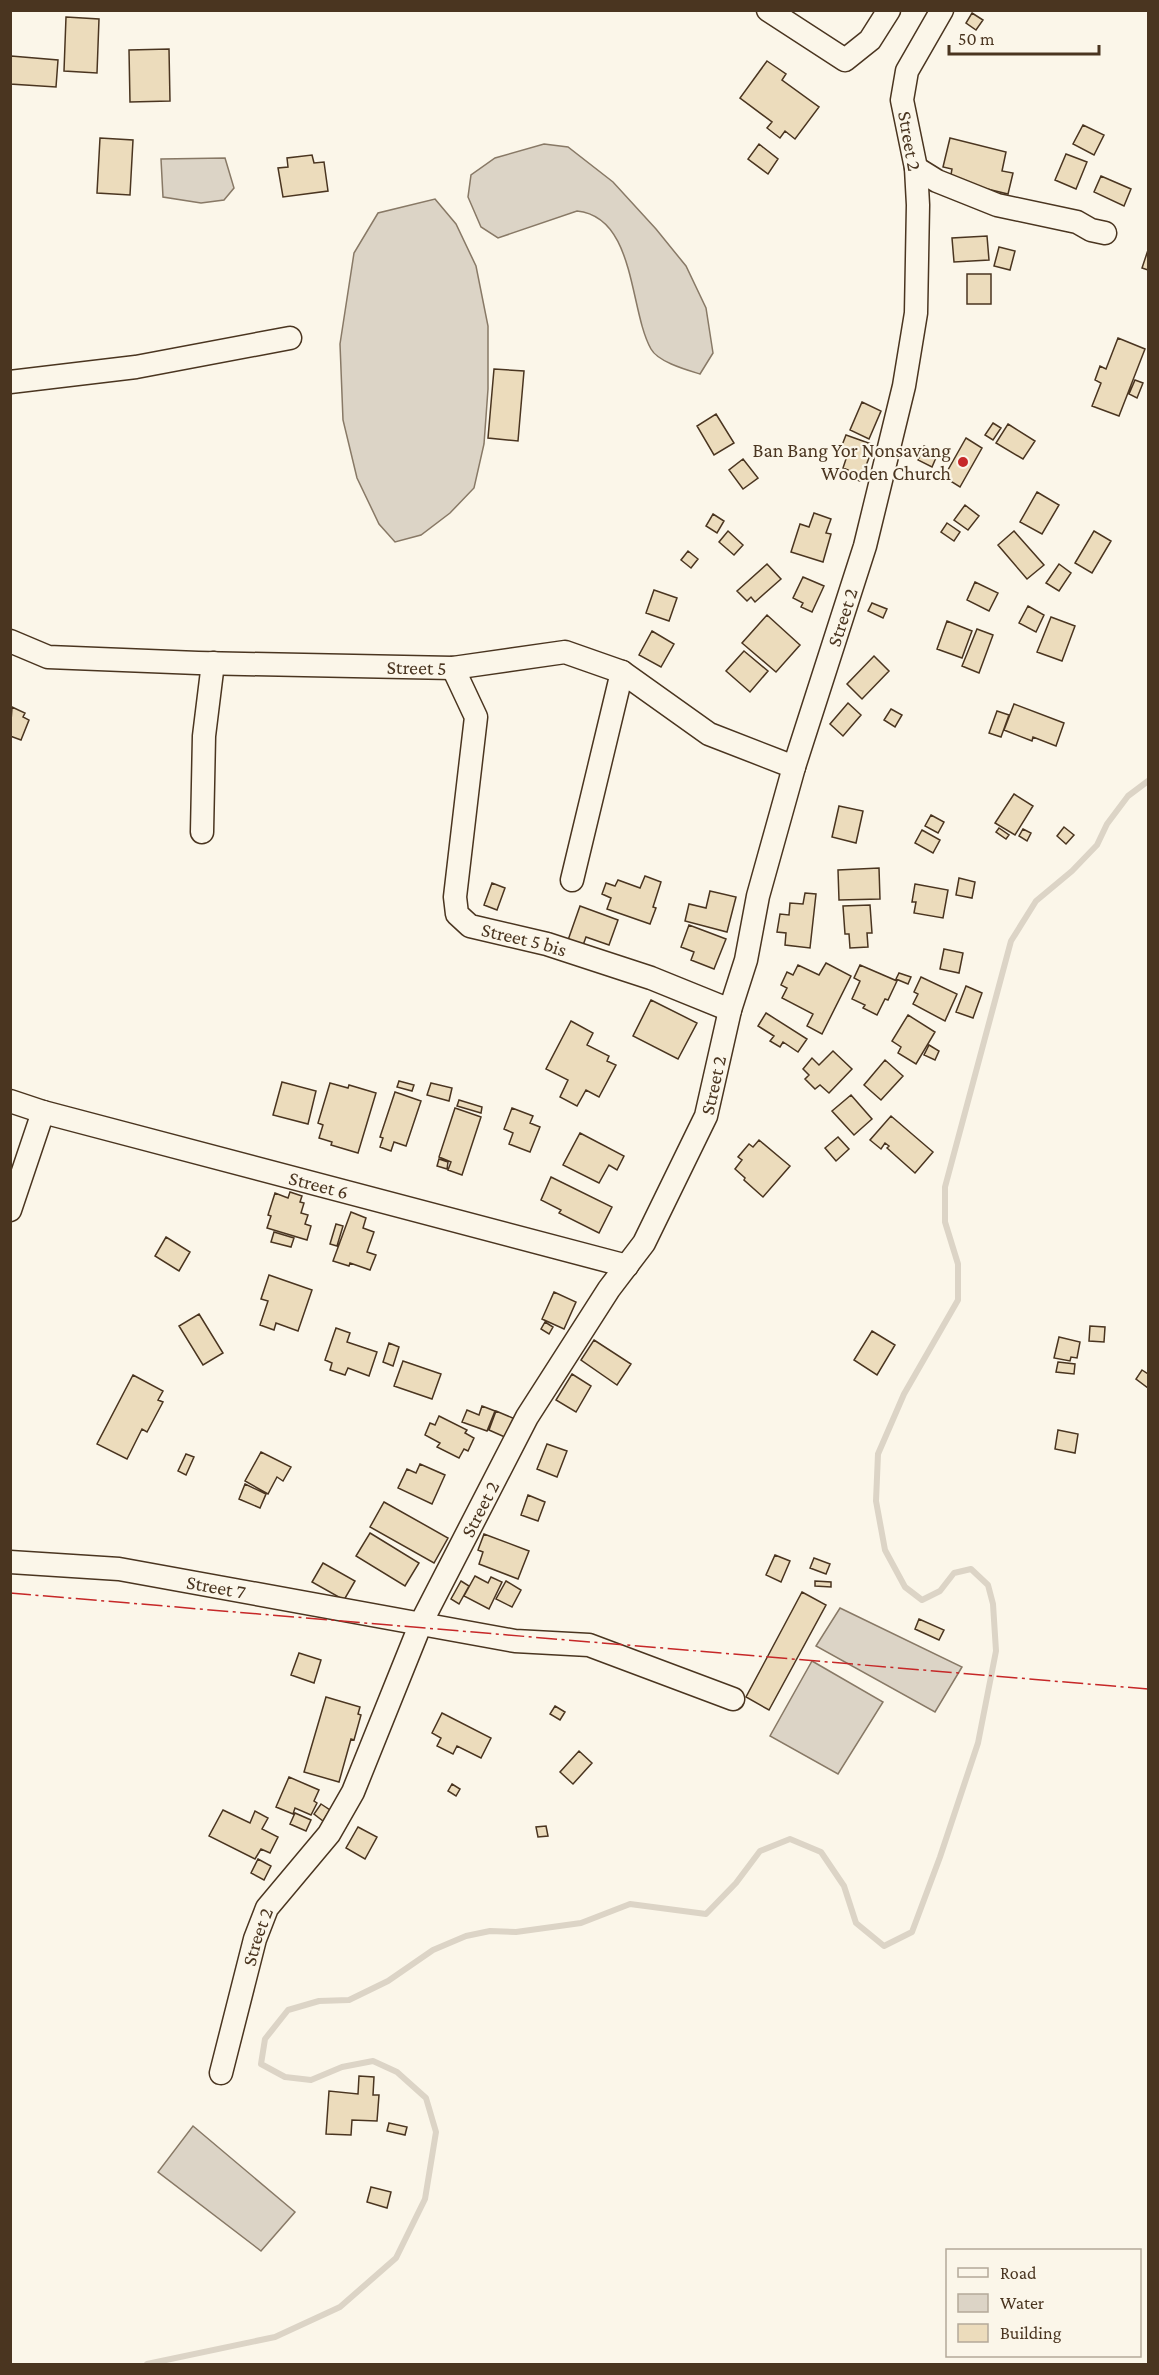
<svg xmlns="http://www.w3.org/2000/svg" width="1159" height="2375" viewBox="0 0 1159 2375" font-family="'Crimson Pro',serif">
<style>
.water{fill:#dcd4c6;stroke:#887966;stroke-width:1.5}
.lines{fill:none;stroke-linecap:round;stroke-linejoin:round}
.stream{stroke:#dcd4c6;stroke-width:6}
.building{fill:#ecdcbc;stroke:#4a3520;stroke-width:1.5}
.minor-casing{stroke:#4a3520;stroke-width:25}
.minor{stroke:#fbf6e9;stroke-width:22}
.power{stroke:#c62828;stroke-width:1.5;stroke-dasharray:21 4.5 3 4.5;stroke-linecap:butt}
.poi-dot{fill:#c62828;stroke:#fbf6e9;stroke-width:2}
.labels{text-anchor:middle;stroke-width:4.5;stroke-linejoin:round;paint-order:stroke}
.street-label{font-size:20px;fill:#4a3520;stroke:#fbf6e9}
.poi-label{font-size:20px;fill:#4a3520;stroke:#fbf6e9;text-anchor:end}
</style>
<rect width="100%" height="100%" fill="#fbf6e9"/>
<path class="water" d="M 544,144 L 568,147 L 613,182 L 656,229 L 686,266 L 706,308 L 713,353 L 700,374 C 687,370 658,362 651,349 C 629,310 636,217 577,211 L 498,238 L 481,227 L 468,197 L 471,175 L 495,158 Z
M 225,158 L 234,188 L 224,200 L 201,203 L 163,197 L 161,159 Z
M 435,199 L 456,224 L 476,266 L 488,326 L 488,389 L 484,444 L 474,488 L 450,513 L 421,535 L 395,542 L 379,524 L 357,478 L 343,420 L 340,344 L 354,253 L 378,213 Z
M 840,1608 L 962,1667 L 935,1712 L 816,1646 Z
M 812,1661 L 883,1702 L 838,1774 L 770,1736 Z
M 193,2126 L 295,2212 L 261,2251 L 158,2172 Z"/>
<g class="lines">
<path class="stream" d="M 147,2364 L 275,2337 L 340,2307 L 396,2258 L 425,2199 L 436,2132 L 426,2098 L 397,2072 L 373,2061 L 342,2067 L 311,2080 L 285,2077 L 261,2064 L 265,2039 L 288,2010 L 319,2001 L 349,2000 L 388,1981 L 433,1950 L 466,1936 L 490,1931 L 516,1932 L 581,1923 L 630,1904 L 706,1914 L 736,1883 L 760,1851 L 790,1839 L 821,1852 L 844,1886 L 856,1923 L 884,1946 L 912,1932 L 940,1857 L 978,1743 L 996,1651 L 993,1604 L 988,1585 L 971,1569 L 954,1573 L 940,1591 L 922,1600 L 905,1587 L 885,1550 L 876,1501 L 878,1454 L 904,1394 L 958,1300 L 958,1264 L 945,1222 L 945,1187 L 1011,941 L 1036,901 L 1072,871 L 1097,845 L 1107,824 L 1128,796 L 1148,781"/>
</g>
<path class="building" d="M 972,13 L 983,20 L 976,30 L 966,23 Z
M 66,17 L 99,19 L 97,73 L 64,71 Z
M 169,49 L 170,101 L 130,102 L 129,50 Z
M 11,56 L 58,60 L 56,87 L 10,84 Z
M 767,61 L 786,74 L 782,80 L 819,107 L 795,139 L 785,131 L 780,138 L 767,128 L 772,122 L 740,98 Z
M 1083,125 L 1104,135 L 1094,155 L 1073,144 Z
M 100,138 L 133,140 L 130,195 L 97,193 Z
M 950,138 L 1006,152 L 1002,171 L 1013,173 L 1008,194 L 950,180 L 952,169 L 943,167 Z
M 759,144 L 778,159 L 768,174 L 748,159 Z
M 1066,154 L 1087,162 L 1076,189 L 1055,180 Z
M 312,155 L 314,163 L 324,162 L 328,191 L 283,197 L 278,168 L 288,167 L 287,158 Z
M 1101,176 L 1131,189 L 1124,206 L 1094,192 Z
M 987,236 L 989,260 L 954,262 L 952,238 Z
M 999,247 L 1015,251 L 1010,270 L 994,266 Z
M 1148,250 L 1148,270 L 1142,268 Z
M 967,274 L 991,274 L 991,304 L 967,304 Z
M 1118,338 L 1145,349 L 1119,416 L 1092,406 L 1101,383 L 1095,380 L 1100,366 L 1106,369 Z
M 494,369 L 524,371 L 518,441 L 488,438 Z
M 1135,380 L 1143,383 L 1137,398 L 1129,394 Z
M 862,402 L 881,411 L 869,439 L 850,430 Z
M 716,414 L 734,443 L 714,455 L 697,426 Z
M 993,423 L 1001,428 L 993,440 L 985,435 Z
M 1008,424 L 1035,441 L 1023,459 L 996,443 Z
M 846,435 L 874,445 L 860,481 L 846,476 L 848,470 L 843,468 L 847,456 L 839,453 Z
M 966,438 L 982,448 L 960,487 L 944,477 Z
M 924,446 L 938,453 L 932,467 L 918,460 Z
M 743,459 L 758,478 L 743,489 L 729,470 Z
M 1037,492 L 1059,505 L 1042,534 L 1020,522 Z
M 965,505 L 979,516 L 968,530 L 954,520 Z
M 814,513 L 831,519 L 826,533 L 831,534 L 823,562 L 791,552 L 800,524 L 809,527 Z
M 713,514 L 724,521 L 717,533 L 706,526 Z
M 947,523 L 960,532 L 954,541 L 941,532 Z
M 728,531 L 743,545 L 734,555 L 719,542 Z
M 1014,531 L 1044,565 L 1027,579 L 998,545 Z
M 1094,531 L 1111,541 L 1092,573 L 1075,563 Z
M 688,551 L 698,559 L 691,568 L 681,560 Z
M 767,564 L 781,579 L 755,602 L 751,597 L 747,601 L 737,591 Z
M 1059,564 L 1071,573 L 1059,591 L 1046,583 Z
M 803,577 L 824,586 L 812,612 L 801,607 L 803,603 L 793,598 Z
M 975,582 L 998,593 L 989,611 L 967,600 Z
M 654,590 L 677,598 L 669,621 L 646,613 Z
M 872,603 L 887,609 L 883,618 L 868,611 Z
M 1028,606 L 1044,615 L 1036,632 L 1019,623 Z
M 767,615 L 800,645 L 776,672 L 742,643 Z
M 1051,617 L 1075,626 L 1062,661 L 1037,652 Z
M 947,621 L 972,631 L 962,658 L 937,649 Z
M 977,629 L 993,635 L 979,673 L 962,666 Z
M 652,631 L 674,644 L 661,667 L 639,655 Z
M 744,651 L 768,671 L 750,692 L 726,671 Z
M 874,656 L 889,671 L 862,699 L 847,684 Z
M 848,703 L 861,715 L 843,736 L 830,724 Z
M 1014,704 L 1064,723 L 1056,746 L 1033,737 L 1032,741 L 1004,730 Z
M 12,707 L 25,713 L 23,717 L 29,720 L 21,740 L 10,736 Z
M 891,709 L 902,715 L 895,727 L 884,720 Z
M 997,711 L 1009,715 L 1001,737 L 989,733 Z
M 1014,794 L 1033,806 L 1015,835 L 995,823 Z
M 839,806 L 863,811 L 856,843 L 832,837 Z
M 931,815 L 944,822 L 938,833 L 925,826 Z
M 1064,827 L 1074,835 L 1066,844 L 1057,836 Z
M 999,828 L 1009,835 L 1006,839 L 996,832 Z
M 1023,829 L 1031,833 L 1027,841 L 1019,836 Z
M 922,830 L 940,840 L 933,853 L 915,843 Z
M 879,868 L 880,899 L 839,900 L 838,870 Z
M 645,876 L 661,882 L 653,907 L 656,908 L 650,924 L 607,909 L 611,898 L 602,894 L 606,883 L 615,886 L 618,880 L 640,888 Z
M 959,878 L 975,882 L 972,898 L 956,895 Z
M 492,883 L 505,888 L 497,910 L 484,905 Z
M 915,884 L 948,890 L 943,918 L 914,913 L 916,902 L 912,902 Z
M 710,891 L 736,897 L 727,932 L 685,921 L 689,904 L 706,908 Z
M 805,893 L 816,894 L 810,948 L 785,945 L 786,933 L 777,932 L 780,914 L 789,915 L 790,903 L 803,904 Z
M 870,905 L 872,933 L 867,933 L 868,947 L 850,948 L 849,934 L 845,934 L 843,906 Z
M 580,906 L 618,920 L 609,945 L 586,937 L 582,948 L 567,943 Z
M 689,925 L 726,939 L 714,969 L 691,960 L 694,952 L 681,947 Z
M 944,949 L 963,953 L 959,973 L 940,969 Z
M 826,963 L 851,976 L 822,1034 L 807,1026 L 813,1014 L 782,998 L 787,988 L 781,985 L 787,972 L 793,975 L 798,965 L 819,975 Z
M 860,965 L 897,981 L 888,1000 L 885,999 L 877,1015 L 863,1008 L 865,1005 L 852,999 L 860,981 L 854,978 Z
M 899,973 L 911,977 L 908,984 L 896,979 Z
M 921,977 L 957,994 L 945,1021 L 913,1004 L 918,994 L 914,992 Z
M 966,986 L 982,993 L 973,1018 L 956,1012 Z
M 651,1000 L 697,1023 L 678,1059 L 633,1036 Z
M 766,1013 L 807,1039 L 798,1052 L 783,1042 L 780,1047 L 770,1041 L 774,1036 L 758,1026 Z
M 908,1015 L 935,1032 L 916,1064 L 898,1053 L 901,1047 L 892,1041 Z
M 571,1021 L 593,1033 L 587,1045 L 609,1056 L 607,1061 L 616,1065 L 599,1097 L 586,1090 L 577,1106 L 560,1097 L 568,1080 L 546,1069 Z
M 929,1045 L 939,1051 L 935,1060 L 924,1055 Z
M 833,1051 L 852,1069 L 829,1093 L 820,1085 L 815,1089 L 805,1079 L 809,1075 L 803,1069 L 812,1058 L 819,1065 Z
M 885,1060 L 903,1076 L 881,1100 L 864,1085 Z
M 399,1081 L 414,1085 L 412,1091 L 397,1087 Z
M 282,1082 L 316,1091 L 308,1124 L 273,1115 Z
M 330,1083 L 348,1088 L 349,1085 L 376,1093 L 358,1153 L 331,1145 L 332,1142 L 319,1138 L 323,1125 L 318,1123 Z
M 431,1083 L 452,1088 L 449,1101 L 427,1095 Z
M 395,1092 L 421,1101 L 406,1146 L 394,1142 L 391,1151 L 380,1147 L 383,1138 L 380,1137 Z
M 851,1095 L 872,1119 L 854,1135 L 832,1111 Z
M 459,1100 L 482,1107 L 481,1113 L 457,1106 Z
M 455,1108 L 481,1117 L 462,1175 L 448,1170 L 451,1162 L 439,1157 Z
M 512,1108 L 533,1116 L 530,1123 L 540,1127 L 530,1152 L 509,1144 L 513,1133 L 504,1129 Z
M 891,1116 L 933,1152 L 915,1173 L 887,1148 L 889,1146 L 885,1143 L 881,1149 L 870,1140 Z
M 580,1133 L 624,1156 L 617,1170 L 609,1165 L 599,1183 L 563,1165 Z
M 838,1137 L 849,1149 L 836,1161 L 825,1148 Z
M 759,1140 L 790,1166 L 763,1197 L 744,1180 L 745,1178 L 735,1169 L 742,1160 L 738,1157 L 749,1144 L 753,1147 Z
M 439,1159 L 448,1162 L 447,1169 L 437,1166 Z
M 551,1177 L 612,1207 L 599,1233 L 559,1213 L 561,1210 L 541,1200 Z
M 290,1192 L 302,1196 L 300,1202 L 304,1203 L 301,1213 L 308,1215 L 305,1224 L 311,1226 L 307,1240 L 267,1228 L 271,1216 L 268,1215 L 275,1193 L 288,1198 Z
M 351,1212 L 366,1218 L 363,1228 L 374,1232 L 367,1252 L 376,1255 L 370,1270 L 350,1263 L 349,1266 L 333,1261 Z
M 336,1224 L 343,1226 L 337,1246 L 330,1244 Z
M 274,1232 L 294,1238 L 291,1247 L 271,1242 Z
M 166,1237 L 190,1252 L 179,1271 L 155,1256 Z
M 269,1275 L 312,1290 L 298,1331 L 276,1323 L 274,1330 L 260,1325 L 268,1301 L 261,1299 Z
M 554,1292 L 576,1302 L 564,1329 L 542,1319 Z
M 199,1314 L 223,1353 L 203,1365 L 179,1326 Z
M 545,1322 L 553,1327 L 549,1334 L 541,1329 Z
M 1090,1326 L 1105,1327 L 1104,1342 L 1089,1341 Z
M 336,1328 L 350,1333 L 347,1342 L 377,1352 L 369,1376 L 348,1368 L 345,1375 L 330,1370 L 332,1363 L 325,1360 Z
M 872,1331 L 895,1345 L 877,1375 L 854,1360 Z
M 1059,1337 L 1080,1342 L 1077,1358 L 1071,1357 L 1070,1361 L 1054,1358 Z
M 594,1340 L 631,1364 L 617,1385 L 581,1360 Z
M 389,1343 L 399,1347 L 393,1366 L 383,1362 Z
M 403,1361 L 441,1374 L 432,1399 L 394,1386 Z
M 1058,1362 L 1075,1364 L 1074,1374 L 1056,1372 Z
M 1142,1370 L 1148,1374 L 1148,1388 L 1136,1379 Z
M 572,1374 L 591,1386 L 576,1412 L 556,1400 Z
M 133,1375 L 163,1391 L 158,1400 L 163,1402 L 147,1432 L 142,1429 L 127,1459 L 97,1444 Z
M 482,1406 L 495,1411 L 487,1431 L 462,1422 L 467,1410 L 479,1415 Z
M 496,1411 L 515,1419 L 507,1438 L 489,1430 Z
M 439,1416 L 467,1430 L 465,1433 L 474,1438 L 468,1451 L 464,1449 L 459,1458 L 437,1447 L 440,1443 L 425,1435 L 430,1423 L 435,1425 Z
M 1058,1430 L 1078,1434 L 1075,1453 L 1055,1449 Z
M 547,1444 L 567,1451 L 557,1477 L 537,1469 Z
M 261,1452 L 291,1467 L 283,1481 L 277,1477 L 268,1494 L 245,1481 Z
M 186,1454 L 194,1457 L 186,1475 L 178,1471 Z
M 420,1464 L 445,1475 L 432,1504 L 398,1488 L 407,1469 L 416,1473 Z
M 245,1484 L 266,1494 L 260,1508 L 239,1499 Z
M 528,1495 L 545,1502 L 538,1521 L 521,1515 Z
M 384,1502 L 448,1538 L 434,1563 L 370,1527 Z
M 370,1533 L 419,1563 L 405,1586 L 356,1556 Z
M 484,1534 L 529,1551 L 518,1579 L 479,1564 L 483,1552 L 478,1550 Z
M 775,1555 L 790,1561 L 781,1582 L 766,1575 Z
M 814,1558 L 830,1564 L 826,1574 L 810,1568 Z
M 323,1563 L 355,1581 L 344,1600 L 312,1582 Z
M 475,1576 L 488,1583 L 491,1577 L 502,1582 L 489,1609 L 464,1596 Z
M 461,1581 L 469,1586 L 459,1604 L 451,1599 Z
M 506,1581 L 521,1590 L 512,1607 L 496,1599 Z
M 815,1581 L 831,1582 L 831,1587 L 815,1586 Z
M 802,1592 L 826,1605 L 769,1710 L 746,1697 Z
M 919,1619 L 944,1630 L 939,1640 L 915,1629 Z
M 299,1653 L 321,1660 L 314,1683 L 291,1675 Z
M 326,1697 L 360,1707 L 358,1714 L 361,1715 L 354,1740 L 351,1739 L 339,1782 L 304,1772 Z
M 555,1706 L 565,1712 L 560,1720 L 550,1714 Z
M 442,1713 L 491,1738 L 481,1758 L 457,1746 L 453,1754 L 437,1746 L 441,1738 L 432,1733 Z
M 579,1751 L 592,1763 L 573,1784 L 560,1772 Z
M 289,1777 L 319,1790 L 314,1801 L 317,1803 L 311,1815 L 295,1808 L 293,1814 L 276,1807 Z
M 452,1784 L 460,1789 L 456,1796 L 448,1791 Z
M 321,1804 L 330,1810 L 323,1821 L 314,1814 Z
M 223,1810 L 250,1823 L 255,1811 L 268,1818 L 262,1829 L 278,1837 L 270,1853 L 261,1849 L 255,1859 L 209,1836 Z
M 295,1813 L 311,1820 L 306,1831 L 290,1824 Z
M 546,1826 L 548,1836 L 538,1837 L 536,1827 Z
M 358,1827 L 377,1837 L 365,1859 L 346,1848 Z
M 258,1859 L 271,1866 L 264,1880 L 251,1873 Z
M 359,2076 L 374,2077 L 373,2095 L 379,2095 L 377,2121 L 352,2120 L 351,2135 L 326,2134 L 329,2091 L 358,2094 Z
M 389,2123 L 407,2127 L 405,2135 L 387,2131 Z
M 371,2187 L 391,2192 L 387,2208 L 367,2202 Z"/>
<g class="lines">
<defs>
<g id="minor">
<path d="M 768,10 L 845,60 L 870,40 L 889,10"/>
<path d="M 916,168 L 937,181 L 997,205 L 1077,222 L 1091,230 L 1105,233"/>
<path d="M 10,382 L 136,367 L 290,338"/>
<path id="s1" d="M 10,641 L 48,657 L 198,663 L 453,668 L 565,652 L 622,672 L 709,734 L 794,767"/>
<path id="s2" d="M 453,668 L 476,717 L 455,897 L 457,914 L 470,926 L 547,944 L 651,978 L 730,1010"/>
<path d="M 202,832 L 204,736 L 213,663"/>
<path d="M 572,880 L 622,672"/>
<path id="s3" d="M 10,1101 L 43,1112 L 627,1266"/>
<path d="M 10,1210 L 43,1112"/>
<path id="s4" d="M 10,1562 L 119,1569 L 515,1641 L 589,1645 L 733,1699"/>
<path id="s5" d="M 221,2073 L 255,1939 L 267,1908 L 329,1834 L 353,1792 L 421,1623 L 527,1417 L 609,1289 L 644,1243 L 706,1116 L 730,1010 L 746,960 L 758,896 L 794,767 L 865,546 L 904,386 L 916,313 L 918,205 L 916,168 L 902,100 L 907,71 L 942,10"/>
</g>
</defs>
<use href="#minor" class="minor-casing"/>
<use href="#minor" class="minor"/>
<path class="power" d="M 10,1593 L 1148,1689"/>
</g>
<circle class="poi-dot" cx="963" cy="462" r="6"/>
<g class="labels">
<g class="street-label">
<text transform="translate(910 141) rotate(80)" y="7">Street 2</text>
<text dy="7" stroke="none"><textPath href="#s5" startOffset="1599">Street 2</textPath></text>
<text dy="7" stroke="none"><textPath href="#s1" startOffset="410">Street 5</textPath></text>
<text dy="7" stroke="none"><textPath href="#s2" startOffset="326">Street 5 bis</textPath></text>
<text dy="7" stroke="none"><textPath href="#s5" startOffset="1113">Street 2</textPath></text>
<text dy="7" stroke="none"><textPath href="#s3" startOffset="320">Street 6</textPath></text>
<text dy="7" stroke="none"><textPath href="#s5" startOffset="627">Street 2</textPath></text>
<text dy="7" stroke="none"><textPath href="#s4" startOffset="208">Street 7</textPath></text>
<text dy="7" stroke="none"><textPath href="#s5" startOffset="141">Street 2</textPath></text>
</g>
<g class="poi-label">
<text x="951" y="457">Ban Bang Yor Nonsavang<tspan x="951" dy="23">Wooden Church</tspan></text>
</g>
</g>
<rect width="1159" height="2375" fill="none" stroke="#4a3520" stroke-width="24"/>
<rect x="946" y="2249" width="195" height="108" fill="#fbf6e9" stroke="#b4a999" stroke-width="1.5"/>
<rect x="958" y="2268" width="30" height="9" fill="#fbf6e9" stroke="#b4a999" stroke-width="1.5"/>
<text x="1000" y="2279" font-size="18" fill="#4a3520">Road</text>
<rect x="958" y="2294" width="30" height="18" fill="#dcd4c6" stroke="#b4a999" stroke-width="1.5"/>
<text x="1000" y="2309" font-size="18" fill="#4a3520">Water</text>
<rect x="958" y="2324" width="30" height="18" fill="#ecdcbc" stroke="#b4a999" stroke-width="1.5"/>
<text x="1000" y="2339" font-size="18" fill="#4a3520">Building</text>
<path d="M949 45v9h150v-9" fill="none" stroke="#4a3520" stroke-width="3"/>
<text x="958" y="45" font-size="18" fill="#4a3520" stroke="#fbf6e9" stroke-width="4.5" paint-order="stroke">50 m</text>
</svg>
